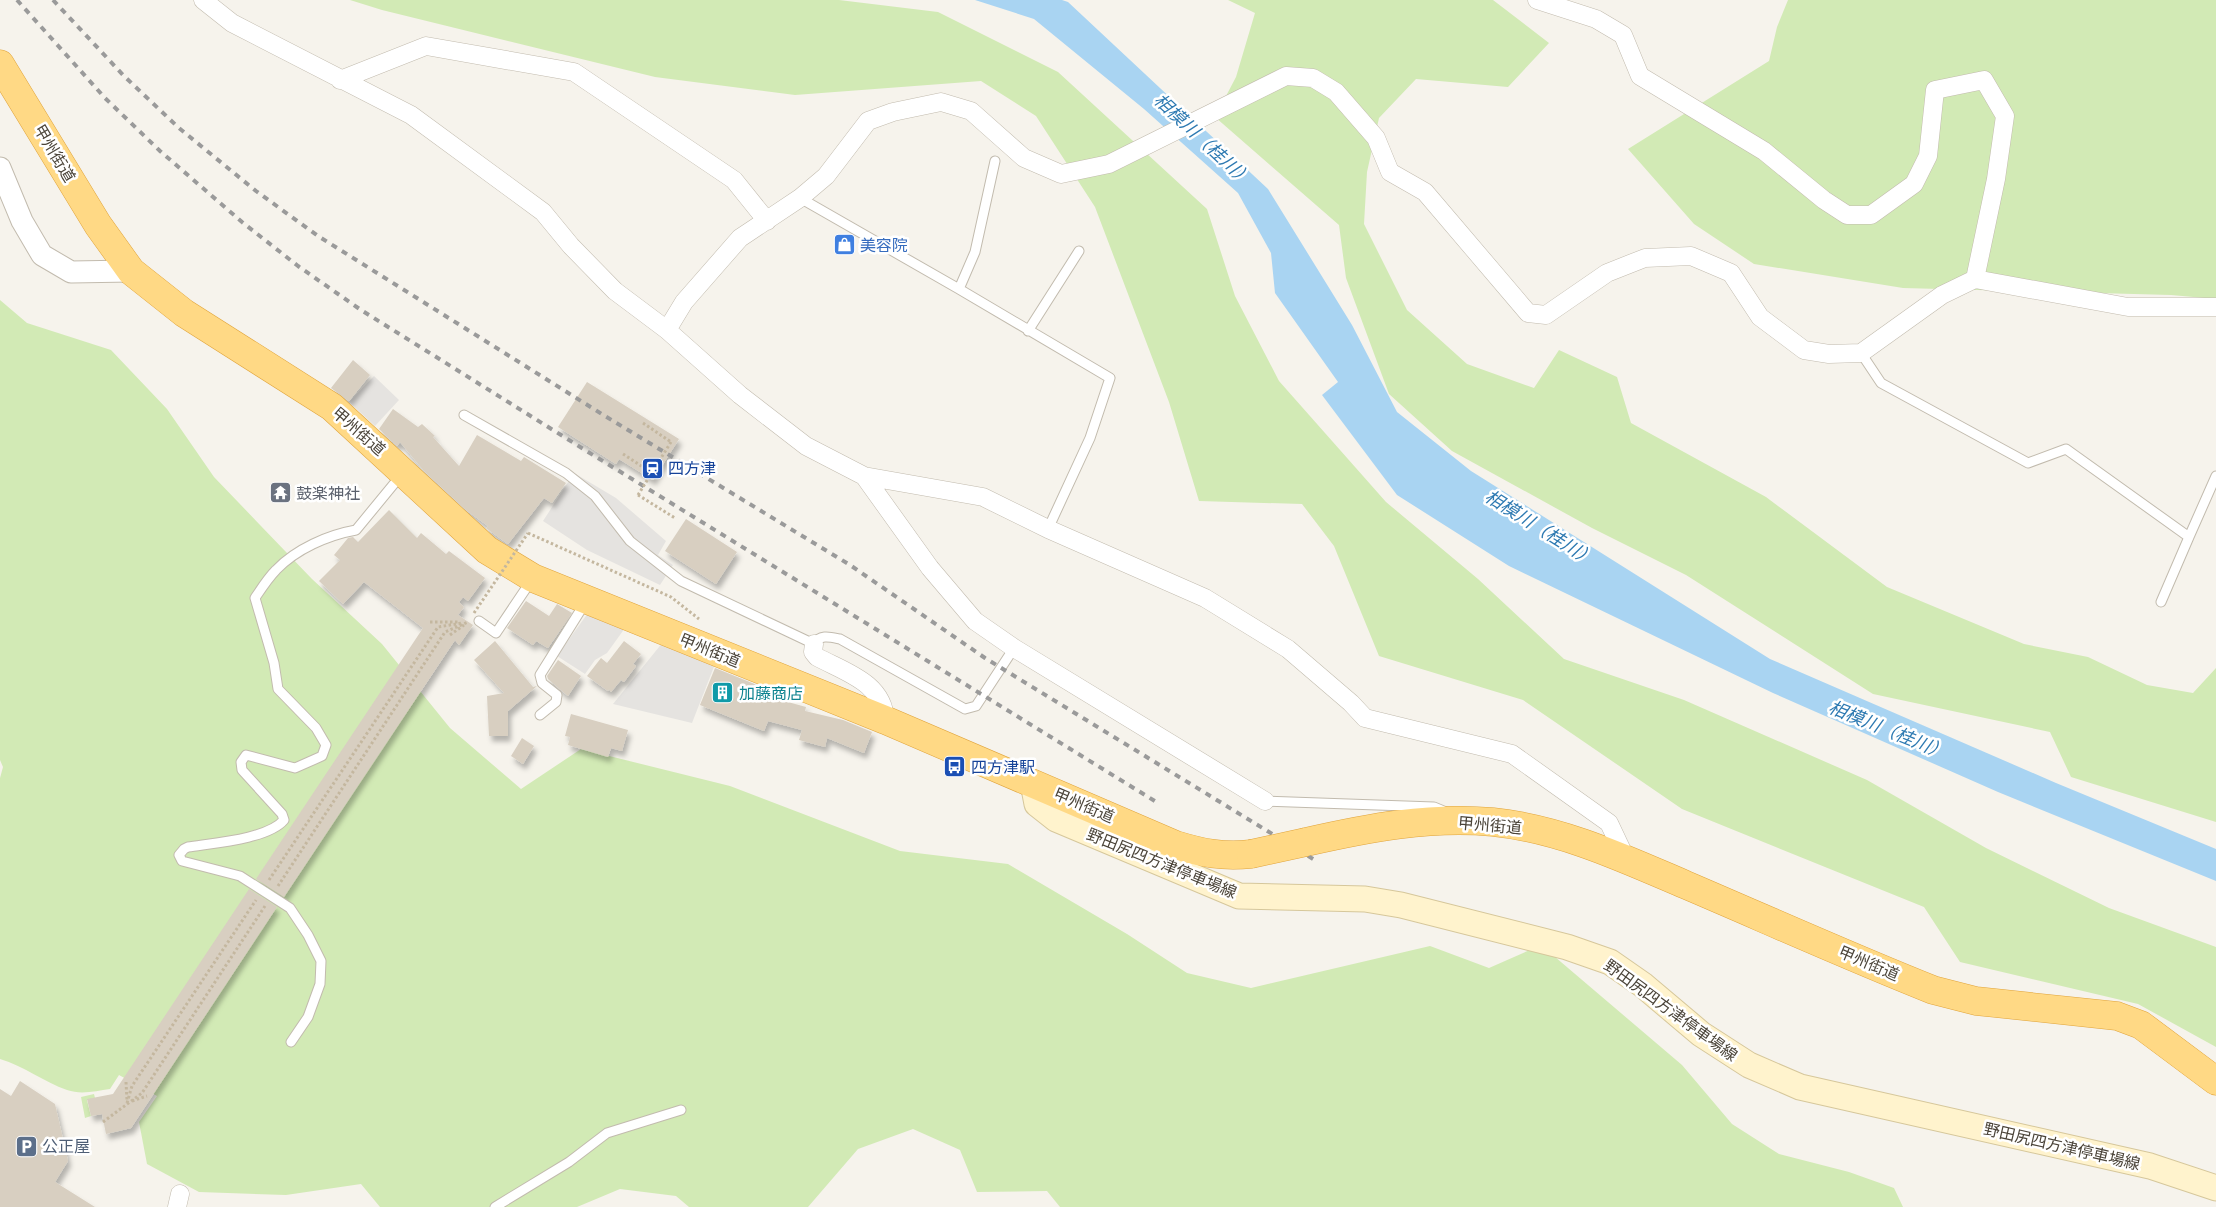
<svg xmlns="http://www.w3.org/2000/svg" width="2216" height="1207" viewBox="0 0 2216 1207" font-family="'Work Sans','Noto Sans JP',sans-serif">
<style>
.green{fill:#d2eab5}
.parking{fill:#e5e3e0}
.water{fill:#a9d4f2}
.building{fill:#d8cfc1;filter:url(#shadow)}
.lines{fill:none;stroke-linecap:round;stroke-linejoin:round}
.service-casing{stroke:#c2bbae;stroke-width:11}
.minor-casing{stroke:#c2bbae;stroke-width:19}
.tertiary-casing{stroke:#c2bbae;stroke-width:23}
.secondary-casing{stroke:#d6c79b;stroke-width:27}
.trunk-casing{stroke:#e0a43c;stroke-width:29}
.path{stroke:#c4b79f;stroke-width:3;stroke-dasharray:2.5 2.5;stroke-linecap:butt}
.service{stroke:#fff;stroke-width:9}
.minor{stroke:#fff;stroke-width:18}
.tertiary{stroke:#fff;stroke-width:21}
.secondary{stroke:#fff3cd;stroke-width:25}
.trunk{stroke:#ffd985;stroke-width:28}
.rail{stroke:#9a9a9a;stroke-width:4;stroke-dasharray:6 6;stroke-linecap:butt}
.trunk-bridge-casing{stroke:#e0a43c;stroke-width:29;stroke-linecap:butt}
.path-bridge{stroke:#c4b79f;stroke-width:3;stroke-dasharray:2.5 2.5;stroke-linecap:butt}
.trunk-bridge{stroke:#ffd985;stroke-width:28}
.labels{text-anchor:middle;stroke-width:5;stroke-linejoin:round;paint-order:stroke}
.street-label{font-size:16px;fill:#4b4439;stroke:#fff}
.shop-label{font-size:16px;fill:#366cbe;stroke:#fff;text-anchor:start}
.transit-label{font-size:16px;fill:#164399;stroke:#fff;text-anchor:start}
.worship-label{font-size:16px;fill:#5b616d;stroke:#fff;text-anchor:start}
.culture-label{font-size:16px;fill:#0d838f;stroke:#fff;text-anchor:start}
.service-label{font-size:16px;fill:#4e5e75;stroke:#fff;text-anchor:start}
.water-label{font-size:18px;font-style:italic;fill:#2e7ab2;stroke:#fff}
</style>
<defs>
<filter id="shadow"><feDropShadow dx="3" dy="5.5" stdDeviation="2.5" flood-color="#0004"/></filter>
</defs>
<rect width="100%" height="100%" fill="#f6f3ec"/>
<path class="green" d="M 350,0 L 839,0 L 938,12 L 1058,72 L 1207,209 L 1235,296 L 1279,381 L 1386,502 L 1478,579 L 1564,659 L 1684,700 L 1867,780 L 1986,848 L 2109,908 L 2216,947 L 2216,1047 L 2138,1004 L 1960,962 L 1924,907 L 1682,809 L 1523,700 L 1379,656 L 1334,546 L 1302,504 L 1199,501 L 1169,402 L 1095,207 L 1036,116 L 981,81 L 795,95 L 655,77 L 382,10 Z
M 1228,0 L 1493,0 L 1549,43 L 1508,87 L 1416,79 L 1379,118 L 1367,172 L 1364,224 L 1407,310 L 1467,364 L 1534,388 L 1559,350 L 1617,377 L 1631,423 L 1766,497 L 1887,587 L 2024,644 L 2088,657 L 2147,685 L 2193,693 L 2216,668 L 2216,822 L 2071,777 L 2050,732 L 1873,694 L 1686,575 L 1592,528 L 1452,451 L 1389,394 L 1346,278 L 1339,225 L 1215,117 L 1236,77 L 1255,13 Z
M 1788,0 L 2216,0 L 2216,299 L 2171,295 L 1903,288 L 1754,264 L 1694,224 L 1628,149 L 1769,61 L 1777,27 Z
M 0,300 L 27,323 L 111,350 L 167,409 L 214,477 L 312,579 L 382,644 L 450,728 L 521,789 L 581,749 L 730,786 L 900,851 L 1008,864 L 1127,934 L 1187,973 L 1251,988 L 1430,946 L 1489,968 L 1541,945 L 1682,1065 L 1732,1124 L 1779,1154 L 1849,1172 L 1894,1188 L 1903,1207 L 1060,1207 L 1047,1191 L 977,1192 L 960,1150 L 913,1129 L 858,1149 L 808,1207 L 689,1207 L 676,1196 L 620,1189 L 577,1207 L 380,1207 L 361,1184 L 286,1195 L 199,1192 L 147,1164 L 139,1122 L 157,1096 L 119,1075 L 110,1089 C 96,1091 81,1095 67,1090 C 44,1082 24,1066 0,1059 L 0,778 L 3,767 L 0,760 Z
M 94,1094 L 95,1098 L 87,1100 L 91,1116 L 85,1118 L 81,1097 Z"/>
<path class="parking" d="M 374,376 L 399,400 L 375,426 L 349,402 Z
M 574,473 L 616,498 L 666,541 L 658,555 L 673,565 L 660,585 L 587,550 L 543,521 Z
M 588,613 L 625,628 L 607,653 L 595,660 L 585,674 L 557,656 Z
M 663,642 L 715,664 L 692,723 L 613,704 Z"/>
<path class="water" d="M 975,0 L 1062,0 L 1068,2 L 1268,189 L 1352,325 L 1397,412 L 1471,471 L 1770,659 L 2056,783 L 2216,849 L 2216,881 L 1998,792 L 1773,693 L 1509,566 L 1397,495 L 1322,395 L 1338,382 L 1275,293 L 1271,253 L 1238,193 L 1144,109 L 1034,19 Z"/>
<path class="building" d="M 353,360 L 370,375 L 349,401 L 331,388 Z
M 587,382 L 679,439 L 653,480 L 619,459 L 616,464 L 558,427 Z
M 393,409 L 418,427 L 422,424 L 435,436 L 433,437 L 459,466 L 477,435 L 521,461 L 524,457 L 566,483 L 552,503 L 544,498 L 508,544 L 486,528 L 488,526 L 466,510 L 424,471 L 400,442 L 397,446 L 379,429 Z
M 389,510 L 417,538 L 421,533 L 446,554 L 449,551 L 485,578 L 468,601 L 463,597 L 459,602 L 464,607 L 458,615 L 473,625 L 459,645 L 455,640 L 284,897 L 256,879 L 423,628 L 364,582 L 343,604 L 319,581 L 340,560 L 334,555 L 348,538 L 353,537 L 358,542 Z
M 686,519 L 737,552 L 716,584 L 665,551 Z
M 526,601 L 549,616 L 557,604 L 572,613 L 548,648 L 536,641 L 533,645 L 507,628 Z
M 495,641 L 533,687 L 537,686 L 508,711 L 508,736 L 489,736 L 487,696 L 504,693 L 474,660 Z
M 624,641 L 641,654 L 633,664 L 636,666 L 624,682 L 621,680 L 611,692 L 609,689 L 608,691 L 587,676 L 601,658 L 607,663 Z
M 558,660 L 581,676 L 568,696 L 548,679 L 547,676 Z
M 715,668 L 779,694 L 777,699 L 806,707 L 805,711 L 843,720 L 872,732 L 864,753 L 827,738 L 825,747 L 799,740 L 802,730 L 768,721 L 764,731 L 700,705 Z
M 571,714 L 628,730 L 622,751 L 611,748 L 608,757 L 568,745 L 570,737 L 565,736 Z
M 522,738 L 534,746 L 523,764 L 511,756 Z
M 249,889 L 277,907 L 131,1128 L 106,1134 L 102,1114 L 91,1116 L 87,1099 L 113,1094 Z
M 20,1081 L 55,1104 L 68,1161 L 55,1182 L 95,1207 L 0,1207 L 0,1089 L 11,1096 Z"/>
<g class="lines">
<defs>
<path id="service" d="M 995,161 L 975,252 L 959,289 L 1110,378 L 1090,438 L 1048,529
M 800,198 L 959,289
M 1028,331 L 1079,251
M 1861,353 L 1881,383 L 2028,463 L 2066,449 L 2189,537 L 2161,602
M 464,415 L 566,473 L 595,496 L 630,541 L 681,581 L 814,644 C 820,634 830,637 840,639 L 965,709 L 976,706 L 1014,648
M 2189,537 L 2216,476
M 479,621 L 496,633 L 531,581
M 540,715 L 556,702 L 557,695 L 542,683 L 540,675 L 585,603
M 1265,801 L 1434,807 L 1446,812
M 291,1042 L 308,1017 L 320,984 L 321,961 L 308,935 L 290,908 L 240,876 L 182,861 L 179,855 L 184,849 L 188,847 C 213,843 268,839 284,820 L 282,814 L 242,770 L 241,762 L 246,755 L 295,768 L 322,756 L 326,745 L 316,728 L 278,689 L 274,663 L 255,598 C 261,589 268,578 276,570 C 296,549 328,535 356,530 L 402,474
M 495,1207 L 569,1162 L 607,1133 L 681,1110"/>
<path id="minor" d="M 203,0 L 232,23 L 411,115 L 543,212 L 571,246 L 615,291 L 667,330 L 740,395 L 806,446 L 864,476 L 983,497 L 1048,529 L 1205,598 L 1288,649 L 1351,703 L 1365,718 L 1512,754 L 1609,823 L 1626,859
M 1537,0 L 1596,19 L 1623,35 L 1640,76 L 1764,151 L 1824,200 L 1847,215 L 1871,215 L 1914,184 L 1928,156 L 1935,90 L 1984,80 L 2005,116 L 1996,179 L 1975,279
M 340,80 L 426,46 L 574,72 L 734,180 L 767,221
M 667,330 L 684,302 L 740,238 L 800,198 L 826,176 L 868,121 L 893,112 L 941,102 L 971,111 L 1024,158 L 1061,174 L 1109,164 L 1286,76 L 1313,78 L 1336,92 L 1376,138 L 1390,172 L 1425,192 L 1528,313 L 1546,315 L 1607,273 L 1645,258 L 1691,256 L 1731,273 L 1760,317 L 1804,350 L 1829,354 L 1861,353 L 1942,295 L 1975,279 L 2128,307 L 2216,307
M 864,476 L 930,568 L 975,621 L 1014,648 L 1265,801
M 814,644 L 813,652 L 817,657 C 845,672 884,683 885,720
M 177,1207 L 180,1194"/>
<path id="tertiary" d="M 0,168 L 22,221 L 42,255 L 71,272 L 131,271"/>
<path id="secondary" d="M 1033,783 L 1037,804 L 1056,819 L 1239,896 L 1365,899 L 1401,905 L 1567,947 L 1610,962 L 1643,985 L 1701,1034 L 1749,1065 L 1800,1087 L 2150,1166 L 2216,1188"/>
<path id="trunk" d="M 0,64 L 98,225 L 131,271 L 184,313 L 332,407 L 487,550 L 533,578 L 885,720 L 1176,845 C 1202,853 1223,857 1251,854
M 1306,842 C 1368,828 1429,816 1493,822 C 1561,829 1623,858 1686,885 C 1768,920 1850,957 1933,990 L 1976,1001 L 2117,1016 L 2141,1025 L 2216,1081"/>
</defs>
<use href="#service" class="service-casing"/>
<use href="#minor" class="minor-casing"/>
<use href="#tertiary" class="tertiary-casing"/>
<use href="#secondary" class="secondary-casing"/>
<use href="#trunk" class="trunk-casing"/>
<path class="path" d="M 643,423 L 671,442
M 623,454 L 652,473
M 638,495 L 675,518
M 528,533 L 671,597 L 699,619
M 430,622 L 458,622
M 450,635 L 464,625
M 269,880 L 438,627 L 462,623
M 278,886 L 445,632 L 468,622
M 126,1082 L 127,1100
M 132,1101 L 147,1096
M 127,1103 L 132,1086 L 256,900
M 103,1122 L 142,1093 L 265,906"/>
<use href="#service" class="service"/>
<use href="#minor" class="minor"/>
<use href="#tertiary" class="tertiary"/>
<use href="#secondary" class="secondary"/>
<use href="#trunk" class="trunk"/>
<path class="rail" d="M 17,0 L 105,98 L 160,151 L 242,222 L 298,266 L 361,310 L 585,450 L 1158,803
M 53,0 L 124,76 L 179,128 L 256,191 L 318,236 L 605,416 L 850,565 L 985,658 L 1318,862"/>
<defs>
<path id="trunk-bridge" d="M 1251,854 L 1306,842"/>
</defs>
<use href="#trunk-bridge" class="trunk-bridge-casing"/>
<path class="path-bridge" d="M 638,495 L 671,442
M 474,613 L 528,533"/>
<use href="#trunk-bridge" class="trunk-bridge"/>
</g>
<defs>
<symbol id="shop-square" viewBox="-11 -11 22 22"><rect x="-9" y="-9" width="18" height="18" rx="4" fill="#3f7fe0" stroke="#fff"/><path d="M-5-2.5h2.3a2.7 3.5 0 0 1 5.4 0H5L5.5 6h-11ZM-1.5-2.5h3a1.5 2.3 0 0 0-3 0Z" fill="#fff"/></symbol>
<symbol id="station-square" viewBox="-11 -11 22 22"><rect x="-9" y="-9" width="18" height="18" rx="4" fill="#1a4fb4" stroke="#fff"/><path d="M-3-6H3Q5-6 5-4V2Q5 4 3 4L4.5 6H3L1.5 4h-3L-3 6H-4.5L-3 4Q-5 4-5 2V-4Q-5-6-3-6ZM-3.5-4v3h7v-3ZM-3.5 1v1.5H-2V1ZM2 1v1.5H3.5V1Z" fill="#fff"/></symbol>
<symbol id="temple-square" viewBox="-11 -11 22 22"><rect x="-9" y="-9" width="18" height="18" rx="4" fill="#6b7280" stroke="#fff"/><path d="M0-6L5-2H3V0L6.5 2.5H4V6H1.5V3h-3V6H-4V2.5H-6.5L-3 0V-2H-5Z" fill="#fff"/></symbol>
<symbol id="building-square" viewBox="-11 -11 22 22"><rect x="-9" y="-9" width="18" height="18" rx="4" fill="#0f9aa8" stroke="#fff"/><path d="M-4-6H4V6H1V3H-1V6H-4ZM-2.5-4.3h1.7v1.8h-1.7ZM.8-4.3h1.7v1.8H.8ZM-2.5-1h1.7V.8h-1.7ZM.8-1h1.7V.8H.8Z" fill="#fff"/></symbol>
<symbol id="bus-square" viewBox="-11 -11 22 22"><rect x="-9" y="-9" width="18" height="18" rx="4" fill="#1a4fb4" stroke="#fff"/><path d="M-5-6H5V4H4V6H2V4H-2V6H-4V4H-5ZM-3.5-4V0h7V-4ZM-3.5 1.2v1.5H-2V1.2ZM2 1.2v1.5H3.5V1.2Z" fill="#fff"/></symbol>
<symbol id="parking-square" viewBox="-11 -11 22 22"><rect x="-9" y="-9" width="18" height="18" rx="4" fill="#5c6f8a" stroke="#fff"/><path d="M-3.5-5.5H1a3.5 3.5 0 0 1 0 7H-1V5.5H-3.5ZM-1-3.4V-.6H.8a1.4 1.4 0 0 0 0-2.8Z" fill="#fff"/></symbol>
</defs>
<g fill-rule="evenodd">
<use href="#shop-square" x="832" y="232" width="25" height="25"/>
<use href="#station-square" x="640" y="456" width="25" height="25"/>
<use href="#temple-square" x="268" y="480" width="25" height="25"/>
<use href="#building-square" x="710" y="680" width="25" height="25"/>
<use href="#bus-square" x="942" y="754" width="25" height="25"/>
<use href="#parking-square" x="14" y="1134" width="25" height="25"/>
</g>
<g class="labels">
<g class="street-label">
<text transform="translate(55 153) rotate(59)" y="6">甲州街道</text>
<text transform="translate(359 431) rotate(41)" y="6">甲州街道</text>
<text transform="translate(710 650) rotate(22)" y="6">甲州街道</text>
<text transform="translate(1084 805) rotate(23)" y="6">甲州街道</text>
<text transform="translate(1490 825) rotate(5)" y="6">甲州街道</text>
<text transform="translate(1162 863) rotate(22)" y="6">野田尻四方津停車場線</text>
<text transform="translate(1869 963) rotate(23)" y="6">甲州街道</text>
<text transform="translate(1671 1010) rotate(36)" y="6">野田尻四方津停車場線</text>
<text transform="translate(2062 1146) rotate(13)" y="6">野田尻四方津停車場線</text>
</g>
<g class="shop-label">
<text x="860" y="251">美容院</text>
</g>
<g class="transit-label">
<text x="668" y="474">四方津</text>
<text x="971" y="773">四方津駅</text>
</g>
<g class="worship-label">
<text x="296" y="499">鼓楽神社</text>
</g>
<g class="culture-label">
<text x="739" y="699">加藤商店</text>
</g>
<g class="service-label">
<text x="42" y="1152">公正屋</text>
</g>
<g class="water-label">
<text transform="translate(1203 140) rotate(43)" y="6">相模川（桂川）</text>
<text transform="translate(1540 528) rotate(32)" y="6">相模川（桂川）</text>
<text transform="translate(1888 730) rotate(22)" y="6">相模川（桂川）</text>
</g>
</g>
</svg>
